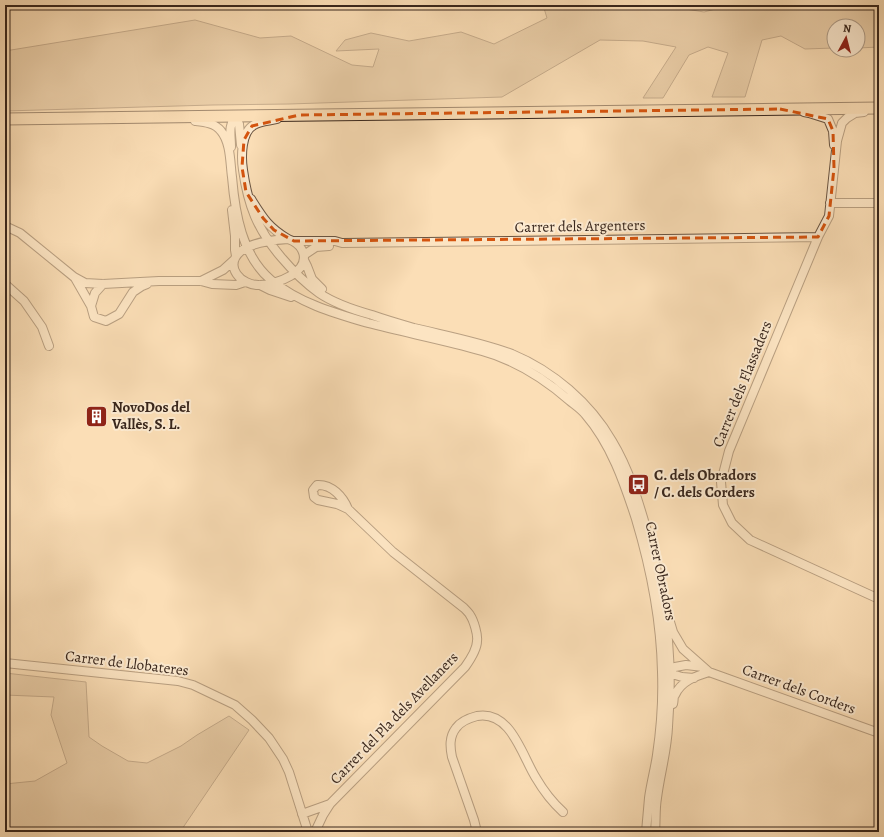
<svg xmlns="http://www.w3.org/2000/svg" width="884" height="837" viewBox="0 0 884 837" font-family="Alegreya,serif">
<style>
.green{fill:#dabf9c;stroke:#89725c}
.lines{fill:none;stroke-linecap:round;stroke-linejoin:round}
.minor-casing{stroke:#695442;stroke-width:10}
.major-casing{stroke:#38261c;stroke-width:13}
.minor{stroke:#fcead0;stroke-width:8}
.major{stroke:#fbdeb6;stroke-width:11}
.marked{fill:none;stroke:#d6540e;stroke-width:3;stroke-dasharray:8 5;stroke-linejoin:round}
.labels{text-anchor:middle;stroke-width:4;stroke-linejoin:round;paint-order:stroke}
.street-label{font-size:15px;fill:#38261c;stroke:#fcead0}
.poi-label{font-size:15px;font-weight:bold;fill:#38261c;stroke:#fcead0;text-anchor:start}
</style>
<rect width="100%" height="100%" fill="#fbdeb6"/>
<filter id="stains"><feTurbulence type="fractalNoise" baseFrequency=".005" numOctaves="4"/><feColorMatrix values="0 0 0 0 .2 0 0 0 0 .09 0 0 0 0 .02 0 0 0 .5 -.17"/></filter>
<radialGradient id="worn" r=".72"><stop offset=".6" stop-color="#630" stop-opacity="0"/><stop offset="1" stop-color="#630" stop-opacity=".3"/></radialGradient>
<path class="green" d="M 543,5 L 662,5 L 704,12 L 731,5 L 879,5 L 879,47 L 858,48 L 858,26 L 834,26 L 834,48 L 805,49 L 781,36 L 762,40 L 745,97 L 712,97 L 728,53 L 708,47 L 689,55 L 663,98 L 643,98 L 676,47 L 643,41 L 600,40 L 502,97 L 289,104 L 212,105 L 5,111 L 5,51 L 195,20 L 260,38 L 291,36 L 352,65 L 373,67 L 379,49 L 336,51 L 345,40 L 371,33 L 409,41 L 461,32 L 494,44 L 547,18 Z
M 5,673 L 86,682 L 89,737 L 102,746 L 128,761 L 147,763 L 181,746 L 197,735 L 229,716 L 249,730 L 180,832 L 5,832 L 5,784 L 35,781 L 67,763 L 51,715 L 54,697 L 5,695 Z"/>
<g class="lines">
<defs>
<path id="minor" d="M 804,112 L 809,113 L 828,119 L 833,131 L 834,145
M 864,112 L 855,113 L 847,118 L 842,123 L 837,141 L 829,216 L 818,237 L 729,451 L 721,482 L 723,505 L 732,523 L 750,540 L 879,599
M 235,116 L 239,124 L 241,145
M 277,119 C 270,121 261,121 254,125 C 241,132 241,157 243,170 C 248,205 257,229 281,257 C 292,270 305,283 319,293 C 335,304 354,310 372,315 C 386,320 400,324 414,328 C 447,336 480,342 512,354 C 553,371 590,403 612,441 C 629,469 638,500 647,531 C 653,554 659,578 663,602 C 670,641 671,687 668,727 C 667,751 660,774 657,798 C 655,809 656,821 655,832
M 195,121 C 204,122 215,123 221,131 C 231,143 230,163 232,177 C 235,213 242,256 271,280 C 299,303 334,313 368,323 C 406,333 445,340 482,351 C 515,360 544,378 570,401 C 575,405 581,409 585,414 C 611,444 624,482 636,519 C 651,569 661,620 662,672 C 663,699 661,728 657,755 C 655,769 651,783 649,798 C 648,809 647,821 646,832
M 231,147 C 231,135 228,127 235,116
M 251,199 C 263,218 268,227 288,239
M 830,203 L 879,203
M 232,210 L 235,236 L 235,250 L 236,256
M 5,226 L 20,233 L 74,277 L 85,283 L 103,284 L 159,281 L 201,281 L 212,284 L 236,285 L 245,282
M 288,239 C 294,241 299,244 302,250 C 313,272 275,285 260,285 C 241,286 223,266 241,251 C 253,242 272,240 288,239 Z
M 294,241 L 335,241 L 342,243 L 818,237
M 304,255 L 316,247 L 329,246
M 304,260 L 307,266 L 312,279 L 322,289
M 75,278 L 91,306
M 201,281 L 223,270 L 234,260
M 5,284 L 24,301 L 42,327 L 49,346
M 103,284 L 95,293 L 91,306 L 94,317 L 106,321 L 119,314 L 133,292 L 142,286 L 147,284
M 260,285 L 270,290 L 291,297
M 670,622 L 673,632 L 683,649 L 709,672 L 879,733
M 5,663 L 178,681 L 193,685 L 235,705 L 252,720 L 269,738 L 283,759 L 289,772 L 308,832
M 668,668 L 672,674 L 682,677 L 694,678
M 667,674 L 675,667 L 686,665 L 703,667
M 673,704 C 674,701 673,697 675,695 C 681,681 696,676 709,672
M 302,814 L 330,804 L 465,667 C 470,660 477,650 477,641 C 478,635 474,621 470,615 C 469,613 466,610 464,608 L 393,552 L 348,509 L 337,504 L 318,500 L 314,497 L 313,490 L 317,485 C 332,484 343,497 348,509
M 315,832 L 323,815 L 330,804
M 477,832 L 474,820 L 452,757 C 450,747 449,737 456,728 C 461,721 469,718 477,716 C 511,710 522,756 536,778 C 543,790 552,802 563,812"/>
<path id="major" d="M 5,119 L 879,108"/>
</defs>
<use href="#minor" class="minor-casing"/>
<use href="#major" class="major-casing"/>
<use href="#minor" class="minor"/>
<use href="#major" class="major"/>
</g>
<path d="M0 0H884V837H0ZM 780,109 L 828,119 L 833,131 L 834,168 L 829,216 L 818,237 L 294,241 L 274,230 L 263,218 L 246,192 L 242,167 L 244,140 L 252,126 L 299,115 Z" fill="#fbdeb6" fill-opacity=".55" fill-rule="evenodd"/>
<path class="marked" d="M 780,109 L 828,119 L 833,131 L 834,168 L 829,216 L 818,237 L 294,241 L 274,230 L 263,218 L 246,192 L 242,167 L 244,140 L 252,126 L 299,115 Z"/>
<defs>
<symbol id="building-square" viewBox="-11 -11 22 22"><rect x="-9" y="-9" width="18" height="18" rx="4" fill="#8f2418" stroke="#fcead0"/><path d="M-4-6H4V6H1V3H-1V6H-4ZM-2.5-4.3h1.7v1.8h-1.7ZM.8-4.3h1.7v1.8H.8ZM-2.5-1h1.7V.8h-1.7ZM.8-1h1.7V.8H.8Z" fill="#fff"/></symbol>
<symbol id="bus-square" viewBox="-11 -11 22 22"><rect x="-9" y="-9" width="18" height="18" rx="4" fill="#8f2418" stroke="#fcead0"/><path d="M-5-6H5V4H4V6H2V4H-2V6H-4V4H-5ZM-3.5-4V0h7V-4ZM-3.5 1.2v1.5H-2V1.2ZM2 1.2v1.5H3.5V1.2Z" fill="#fff"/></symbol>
</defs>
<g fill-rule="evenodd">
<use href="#building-square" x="84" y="404" width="25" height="25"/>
<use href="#bus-square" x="626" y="472" width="25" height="25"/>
</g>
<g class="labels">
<g class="street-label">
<text transform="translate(580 226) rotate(-1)" y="5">Carrer dels Argenters</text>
<text transform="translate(742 384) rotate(-68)" y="5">Carrer dels Flassaders</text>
<text transform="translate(661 571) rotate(78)" y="5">Carrer Obradors</text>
<text transform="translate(127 663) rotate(7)" y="5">Carrer de Llobateres</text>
<text transform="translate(799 689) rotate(20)" y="5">Carrer dels Corders</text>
<text transform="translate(394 718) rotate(-46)" y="5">Carrer del Pla dels Avellaners</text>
</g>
<g class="poi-label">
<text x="112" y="412">NovoDos del<tspan x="112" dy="17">Vallès, S. L.</tspan></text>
<text x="654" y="480">C. dels Obradors<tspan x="654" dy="17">/ C. dels Corders</tspan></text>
</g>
</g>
<rect width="884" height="837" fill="none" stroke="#fbdeb6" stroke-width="20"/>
<rect x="6" y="6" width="872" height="825" fill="none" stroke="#38261c" stroke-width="2"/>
<rect x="10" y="10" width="864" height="817" fill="none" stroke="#38261c"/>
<g transform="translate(846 38) rotate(7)"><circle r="19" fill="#fcead0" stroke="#ae9c88"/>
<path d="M0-3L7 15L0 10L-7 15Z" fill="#8f2418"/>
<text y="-6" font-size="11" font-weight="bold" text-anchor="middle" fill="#38261c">N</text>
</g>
<rect width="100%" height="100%" filter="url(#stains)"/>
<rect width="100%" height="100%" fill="url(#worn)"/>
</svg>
